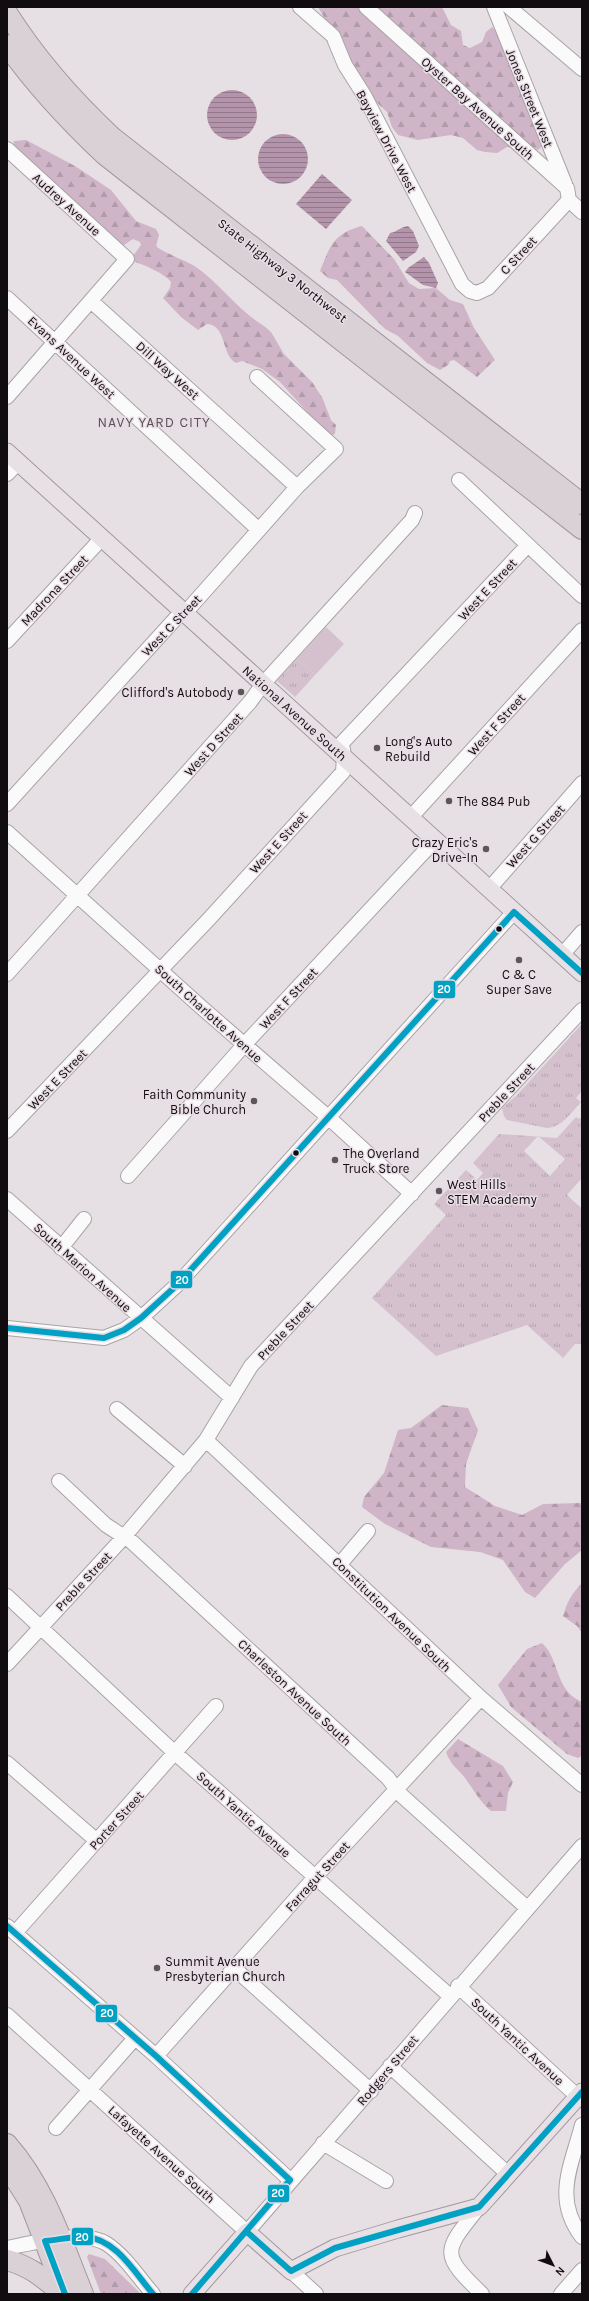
<svg xmlns="http://www.w3.org/2000/svg" width="589" height="2301" viewBox="0 0 589 2301" font-family="Karla,sans-serif">
<style>
.grass{fill:url(#grass-tufts);fill-rule:evenodd}
.forest{fill:url(#forest-firs)}
.pitch{fill:#d5c0ce}
.water{fill:url(#water-rules)}
.lines{fill:none;stroke-linecap:round;stroke-linejoin:round}
.minor-casing{stroke:#a8a4a6;stroke-width:16}
.major-casing{stroke:#a2979f;stroke-width:19}
.highway-casing{stroke:#a2979f;stroke-width:22}
.minor{stroke:#fbfafb;stroke-width:14}
.major{stroke:#e7e1e5;stroke-width:17}
.highway{stroke:#d9d1d6;stroke-width:20}
.bus-1-casing{stroke:#e9dde5;stroke-width:9}
.bus-1{stroke:#01a1c4;stroke-width:6}
.poi-dot{fill:#5b565a;stroke:#e9dde5;stroke-width:1.5}
.bus-dot{fill:#100c0f;stroke:#e9dde5;stroke-width:1.5}
.labels{text-anchor:middle;stroke-width:3;stroke-linejoin:round;paint-order:stroke}
.street-label{font-size:13px;fill:#100c0f;stroke:#e9dde5}
.poi-label{font-size:13px;fill:#100c0f;stroke:#e9dde5;text-anchor:start}
.neighbourhood-label{font-size:14px;letter-spacing:1px;fill:#5c5259;stroke:#e9dde5}
.line-badge{stroke:#e9dde5;stroke-width:1.5}
.badge-label{font-size:11px;text-anchor:middle;font-weight:bold;fill:#fff}
</style>
<defs>
<pattern id="grass-tufts" width="24" height="20" patternUnits="userSpaceOnUse"><rect width="24" height="20" fill="#d5c0ce"/><path d="M3 7l-1-3M5 7V3M7 7l1-3M15 17l-1-3M17 17v-4M19 17l1-3" fill="none" stroke="#b6a4b0"/></pattern>
<pattern id="forest-firs" width="22" height="20" patternUnits="userSpaceOnUse"><rect width="22" height="20" fill="#cfb5c7"/><path d="M5 1l3.5 6h-7zM16 11l3.5 6h-7z" fill="#b19aaa"/></pattern>
<pattern id="water-rules" width="6" height="5" patternUnits="userSpaceOnUse"><rect width="6" height="5" fill="#b394aa"/><path d="M0 2.5h6" fill="none" stroke="#907789"/></pattern>
</defs>
<rect width="100%" height="100%" fill="#e6e0e4"/>
<path class="grass" d="M 297,659 L 315,675 L 295,697 L 277,681 Z
M 582,1024 L 582,1091 L 576,1098 L 581,1102 C 571,1113 562,1127 547,1128 L 507,1120 L 504,1116 L 502,1108 L 516,1096 Z
M 576,1117 L 579,1119 L 582,1117 L 582,1178 L 567,1195 L 582,1209 L 582,1344 L 575,1344 L 563,1358 L 527,1325 L 436,1356 L 372,1298 L 446,1215 L 434,1204 L 466,1170 L 477,1180 L 483,1173 L 473,1163 L 499,1134 L 557,1138 ZM 538,1136 L 565,1159 L 550,1176 L 524,1151 Z"/>
<path class="forest" d="M 318,7 L 442,7 L 451,25 L 461,31 L 463,45 L 470,48 L 482,42 L 486,32 L 492,27 L 498,33 L 543,145 L 538,150 L 530,146 L 522,148 L 507,147 L 497,153 L 485,152 L 477,150 L 463,138 L 451,135 L 418,140 L 398,135 L 392,127 L 387,112 L 372,98 Z
M 26,140 L 75,166 L 111,190 L 136,221 L 156,229 L 159,235 L 156,246 C 160,251 187,261 196,267 C 220,284 239,311 264,326 L 271,332 L 284,354 L 312,382 L 322,397 L 331,420 L 336,425 L 335,434 L 329,436 L 280,382 L 262,369 L 242,361 L 236,363 C 221,355 227,325 207,324 L 198,330 L 181,317 L 163,298 L 170,288 L 171,282 C 167,275 143,264 135,262 L 133,256 L 141,245 L 140,242 L 133,239 L 121,247 L 72,198 L 63,193 L 61,187 L 48,179 L 43,172 L 13,146 L 14,141 Z
M 362,226 L 394,259 L 409,283 L 419,289 L 436,288 L 450,300 L 463,304 L 474,328 L 495,360 L 477,377 L 454,360 L 450,361 L 448,365 L 440,370 L 427,363 L 398,336 L 385,329 L 337,280 L 328,278 L 320,271 C 330,246 334,233 362,226 Z
M 442,1405 L 468,1408 L 478,1430 L 466,1464 L 465,1487 L 495,1506 L 522,1515 L 543,1504 L 580,1503 L 582,1505 L 582,1550 L 565,1564 L 535,1598 L 525,1592 L 503,1560 L 480,1552 L 431,1547 L 385,1524 L 362,1507 L 364,1497 L 384,1473 L 398,1430 L 411,1428 Z
M 582,1583 L 582,1633 L 577,1626 L 563,1616 C 567,1602 572,1593 582,1583 Z
M 542,1643 C 556,1655 556,1679 569,1693 C 572,1697 578,1700 582,1702 L 582,1756 L 578,1758 L 567,1754 L 511,1707 L 498,1685 L 527,1649 Z
M 458,1739 L 503,1766 L 513,1782 L 508,1793 L 506,1811 L 491,1811 C 479,1801 474,1790 465,1778 C 458,1769 450,1764 446,1752 Z
M 89,2254 L 105,2259 L 141,2294 L 101,2294 L 87,2257 Z"/>
<path class="pitch" d="M 326,627 L 344,644 L 315,675 L 297,659 Z"/>
<path class="water" d="M207 115a25 25 0 1 1 50 0a25 25 0 1 1-50 0Z
M258 159a25 25 0 1 1 50 0a25 25 0 1 1-50 0Z
M 322,174 L 352,200 L 326,229 L 296,204 Z
M 408,226 L 413,231 L 419,246 L 416,252 L 403,261 L 386,241 L 390,233 C 397,232 400,227 408,226 Z
M 424,257 L 429,263 L 438,283 L 436,288 L 423,285 L 405,272 L 408,268 Z"/>
<g class="lines">
<defs>
<path id="minor" d="M 300,7 L 333,36 L 345,65 L 364,95 L 462,284 L 470,291 L 477,293 L 488,288 L 569,200
M 366,7 L 567,188 L 569,200 L 582,212
M 494,7 L 565,184
M 509,7 L 582,69
M 7,149 L 127,259 L 7,397
M 7,298 L 259,530
M 91,301 L 297,487
M 7,474 L 18,463
M 459,480 L 582,596
M 7,641 L 102,538
M 7,804 L 176,618 L 185,613 L 297,487 L 336,449 L 257,377
M 410,818 L 582,630
M 7,832 L 201,1007 L 328,1117 L 412,1194
M 489,889 L 582,783
M 562,955 L 582,932
M 7,974 L 250,702 L 263,684 L 412,520 L 415,513
M 7,1131 L 209,919 L 343,772 L 344,757 L 342,743 L 528,545
M 128,1176 L 244,1045 L 435,840
M 7,1199 L 232,1398
M 61,1248 L 84,1219
M 7,1328 L 104,1338 L 124,1330 L 141,1318 L 177,1285 L 514,912
M 117,1409 L 185,1466
M 206,1440 L 481,1698 L 582,1785
M 59,1481 L 106,1525 L 132,1542 L 388,1778 L 400,1794 L 527,1908
M 340,1564 L 368,1531
M 7,1596 L 175,1753 L 450,1996
M 7,1664 L 123,1538 L 206,1440 L 251,1366 L 582,1010
M 7,1763 L 97,1841
M 7,1926 L 156,2056 L 290,2180
M 15,1933 L 216,1706
M 235,1969 L 371,2091
M 458,1986 L 577,2096
M 7,2015 L 247,2232 L 582,1846
M 156,2056 L 315,1877 L 481,1698
M 390,2066 L 508,2174
M 582,2125 C 571,2167 553,2199 582,2237
M 56,2128 L 135,2038
M 323,2143 L 386,2181
M 479,2207 C 444,2251 439,2253 482,2294
M 7,2248 C 33,2243 84,2229 107,2244 C 125,2256 139,2278 153,2294
M 291,2271 L 316,2294
M 561,2294 L 582,2270"/>
<path id="major" d="M 7,452 L 582,973
M 192,2294 L 247,2232 L 291,2271 L 335,2248 L 398,2229 L 479,2207 L 582,2092"/>
<path id="highway" d="M 7,13 C 37,60 72,100 113,138 L 582,504
M 7,45 C 36,86 69,121 105,155 L 582,529
M 7,2144 C 45,2187 62,2242 83,2294
M 7,2166 L 29,2201 L 65,2294
M 7,2260 C 32,2267 43,2278 63,2294"/>
</defs>
<use href="#minor" class="minor-casing"/>
<use href="#major" class="major-casing"/>
<use href="#highway" class="highway-casing"/>
<use href="#minor" class="minor"/>
<use href="#major" class="major"/>
<use href="#highway" class="highway"/>
<defs>
<path id="bus-1" d="M 7,1328 L 104,1338 L 124,1330 L 141,1318 L 177,1285 L 514,912 L 582,973
M 7,1926 L 156,2056 L 290,2180 L 192,2294
M 247,2232 L 291,2271 L 335,2248 L 479,2207 L 582,2092
M 65,2294 L 45,2241 C 58,2240 72,2236 86,2237 C 116,2239 135,2273 153,2294"/>
</defs>
<use href="#bus-1" class="bus-1-casing"/>
<use href="#bus-1" class="bus-1"/>
</g>
<g class="poi-dot">
<circle cx="241" cy="692" r="4"/>
<circle cx="377" cy="748" r="4"/>
<circle cx="449" cy="801" r="4"/>
<circle cx="486" cy="849" r="4"/>
<circle cx="519" cy="960" r="4"/>
<circle cx="254" cy="1101" r="4"/>
<circle cx="335" cy="1160" r="4"/>
<circle cx="439" cy="1191" r="4"/>
<circle cx="157" cy="1968" r="4"/>
</g>
<g class="bus-dot">
<circle cx="499" cy="929" r="3.5"/>
<circle cx="296" cy="1153" r="3.5"/>
</g>
<g class="labels">
<g class="street-label">
<text transform="translate(530 98) rotate(68)" y="5">Jones Street West</text>
<text transform="translate(478 108) rotate(42)" y="5">Oyster Bay Avenue South</text>
<text transform="translate(387 141) rotate(62)" y="5">Bayview Drive West</text>
<text transform="translate(67 204) rotate(42)" y="5">Audrey Avenue</text>
<text transform="translate(518 255) rotate(-47)" y="5">C Street</text>
<text transform="translate(283 270) rotate(38)" y="5">State Highway 3 Northwest</text>
<text transform="translate(72 357) rotate(43)" y="5">Evans Avenue West</text>
<text transform="translate(168 370) rotate(42)" y="5">Dill Way West</text>
<text transform="translate(487 589) rotate(-47)" y="5">West E Street</text>
<text transform="translate(54 590) rotate(-47)" y="5">Madrona Street</text>
<text transform="translate(171 625) rotate(-46)" y="5">West C Street</text>
<text transform="translate(295 713) rotate(42)" y="5">National Avenue South</text>
<text transform="translate(496 724) rotate(-48)" y="5">West F Street</text>
<text transform="translate(213 744) rotate(-48)" y="5">West D Street</text>
<text transform="translate(535 836) rotate(-48)" y="5">West G Street</text>
<text transform="translate(278 842) rotate(-48)" y="5">West E Street</text>
<text transform="translate(288 998) rotate(-47)" y="5">West F Street</text>
<text transform="translate(209 1013) rotate(42)" y="5">South Charlotte Avenue</text>
<text transform="translate(57 1079) rotate(-46)" y="5">West E Street</text>
<text transform="translate(506 1092) rotate(-47)" y="5">Preble Street</text>
<text transform="translate(83 1267) rotate(42)" y="5">South Marion Avenue</text>
<text transform="translate(285 1330) rotate(-47)" y="5">Preble Street</text>
<text transform="translate(83 1581) rotate(-47)" y="5">Preble Street</text>
<text transform="translate(392 1614) rotate(44)" y="5">Constitution Avenue South</text>
<text transform="translate(295 1692) rotate(43)" y="5">Charleston Avenue South</text>
<text transform="translate(244 1814) rotate(42)" y="5">South Yantic Avenue</text>
<text transform="translate(116 1820) rotate(-48)" y="5">Porter Street</text>
<text transform="translate(317 1876) rotate(-48)" y="5">Farragut Street</text>
<text transform="translate(518 2041) rotate(43)" y="5">South Yantic Avenue</text>
<text transform="translate(387 2070) rotate(-50)" y="5">Rodgers Street</text>
<text transform="translate(162 2154) rotate(42)" y="5">Lafayette Avenue South</text>
</g>
<g class="poi-label">
<text x="233" y="697" text-anchor="end">Clifford's Autobody</text>
<text x="385" y="746">Long's Auto<tspan x="385" dy="15">Rebuild</tspan></text>
<text x="457" y="806">The 884 Pub</text>
<text x="478" y="847" text-anchor="end">Crazy Eric's<tspan x="478" dy="15">Drive-In</tspan></text>
<text x="519" y="979" text-anchor="middle">C &amp; C<tspan x="519" dy="15">Super Save</tspan></text>
<text x="246" y="1099" text-anchor="end">Faith Community<tspan x="246" dy="15">Bible Church</tspan></text>
<text x="343" y="1158">The Overland<tspan x="343" dy="15">Truck Store</tspan></text>
<text x="447" y="1189">West Hills<tspan x="447" dy="15">STEM Academy</tspan></text>
<text x="165" y="1966">Summit Avenue<tspan x="165" dy="15">Presbyterian Church</tspan></text>
</g>
<g class="neighbourhood-label">
<text x="154" y="427">NAVY YARD CITY</text>
</g>
</g>
<g class="line-badge">
<rect x="433" y="980" width="23" height="19" rx="4" fill="#01a1c4"/>
<rect x="170" y="1270" width="23" height="19" rx="4" fill="#01a1c4"/>
<rect x="95" y="2004" width="23" height="19" rx="4" fill="#01a1c4"/>
<rect x="267" y="2184" width="23" height="19" rx="4" fill="#01a1c4"/>
<rect x="71" y="2227" width="23" height="19" rx="4" fill="#01a1c4"/>
</g>
<g class="badge-label">
<text x="444" y="993">20</text>
<text x="182" y="1284">20</text>
<text x="107" y="2017">20</text>
<text x="278" y="2197">20</text>
<text x="82" y="2241">20</text>
</g>
<rect width="589" height="2301" fill="none" stroke="#100c0f" stroke-width="16"/>
<g transform="translate(553 2265) rotate(132)" stroke="#e9dde5" stroke-width="3" paint-order="stroke">
<path d="M0-3L7 15L0 10L-7 15Z" fill="#100c0f"/>
<text y="-6" font-size="11" font-weight="bold" text-anchor="middle" fill="#100c0f">N</text>
</g>
</svg>
